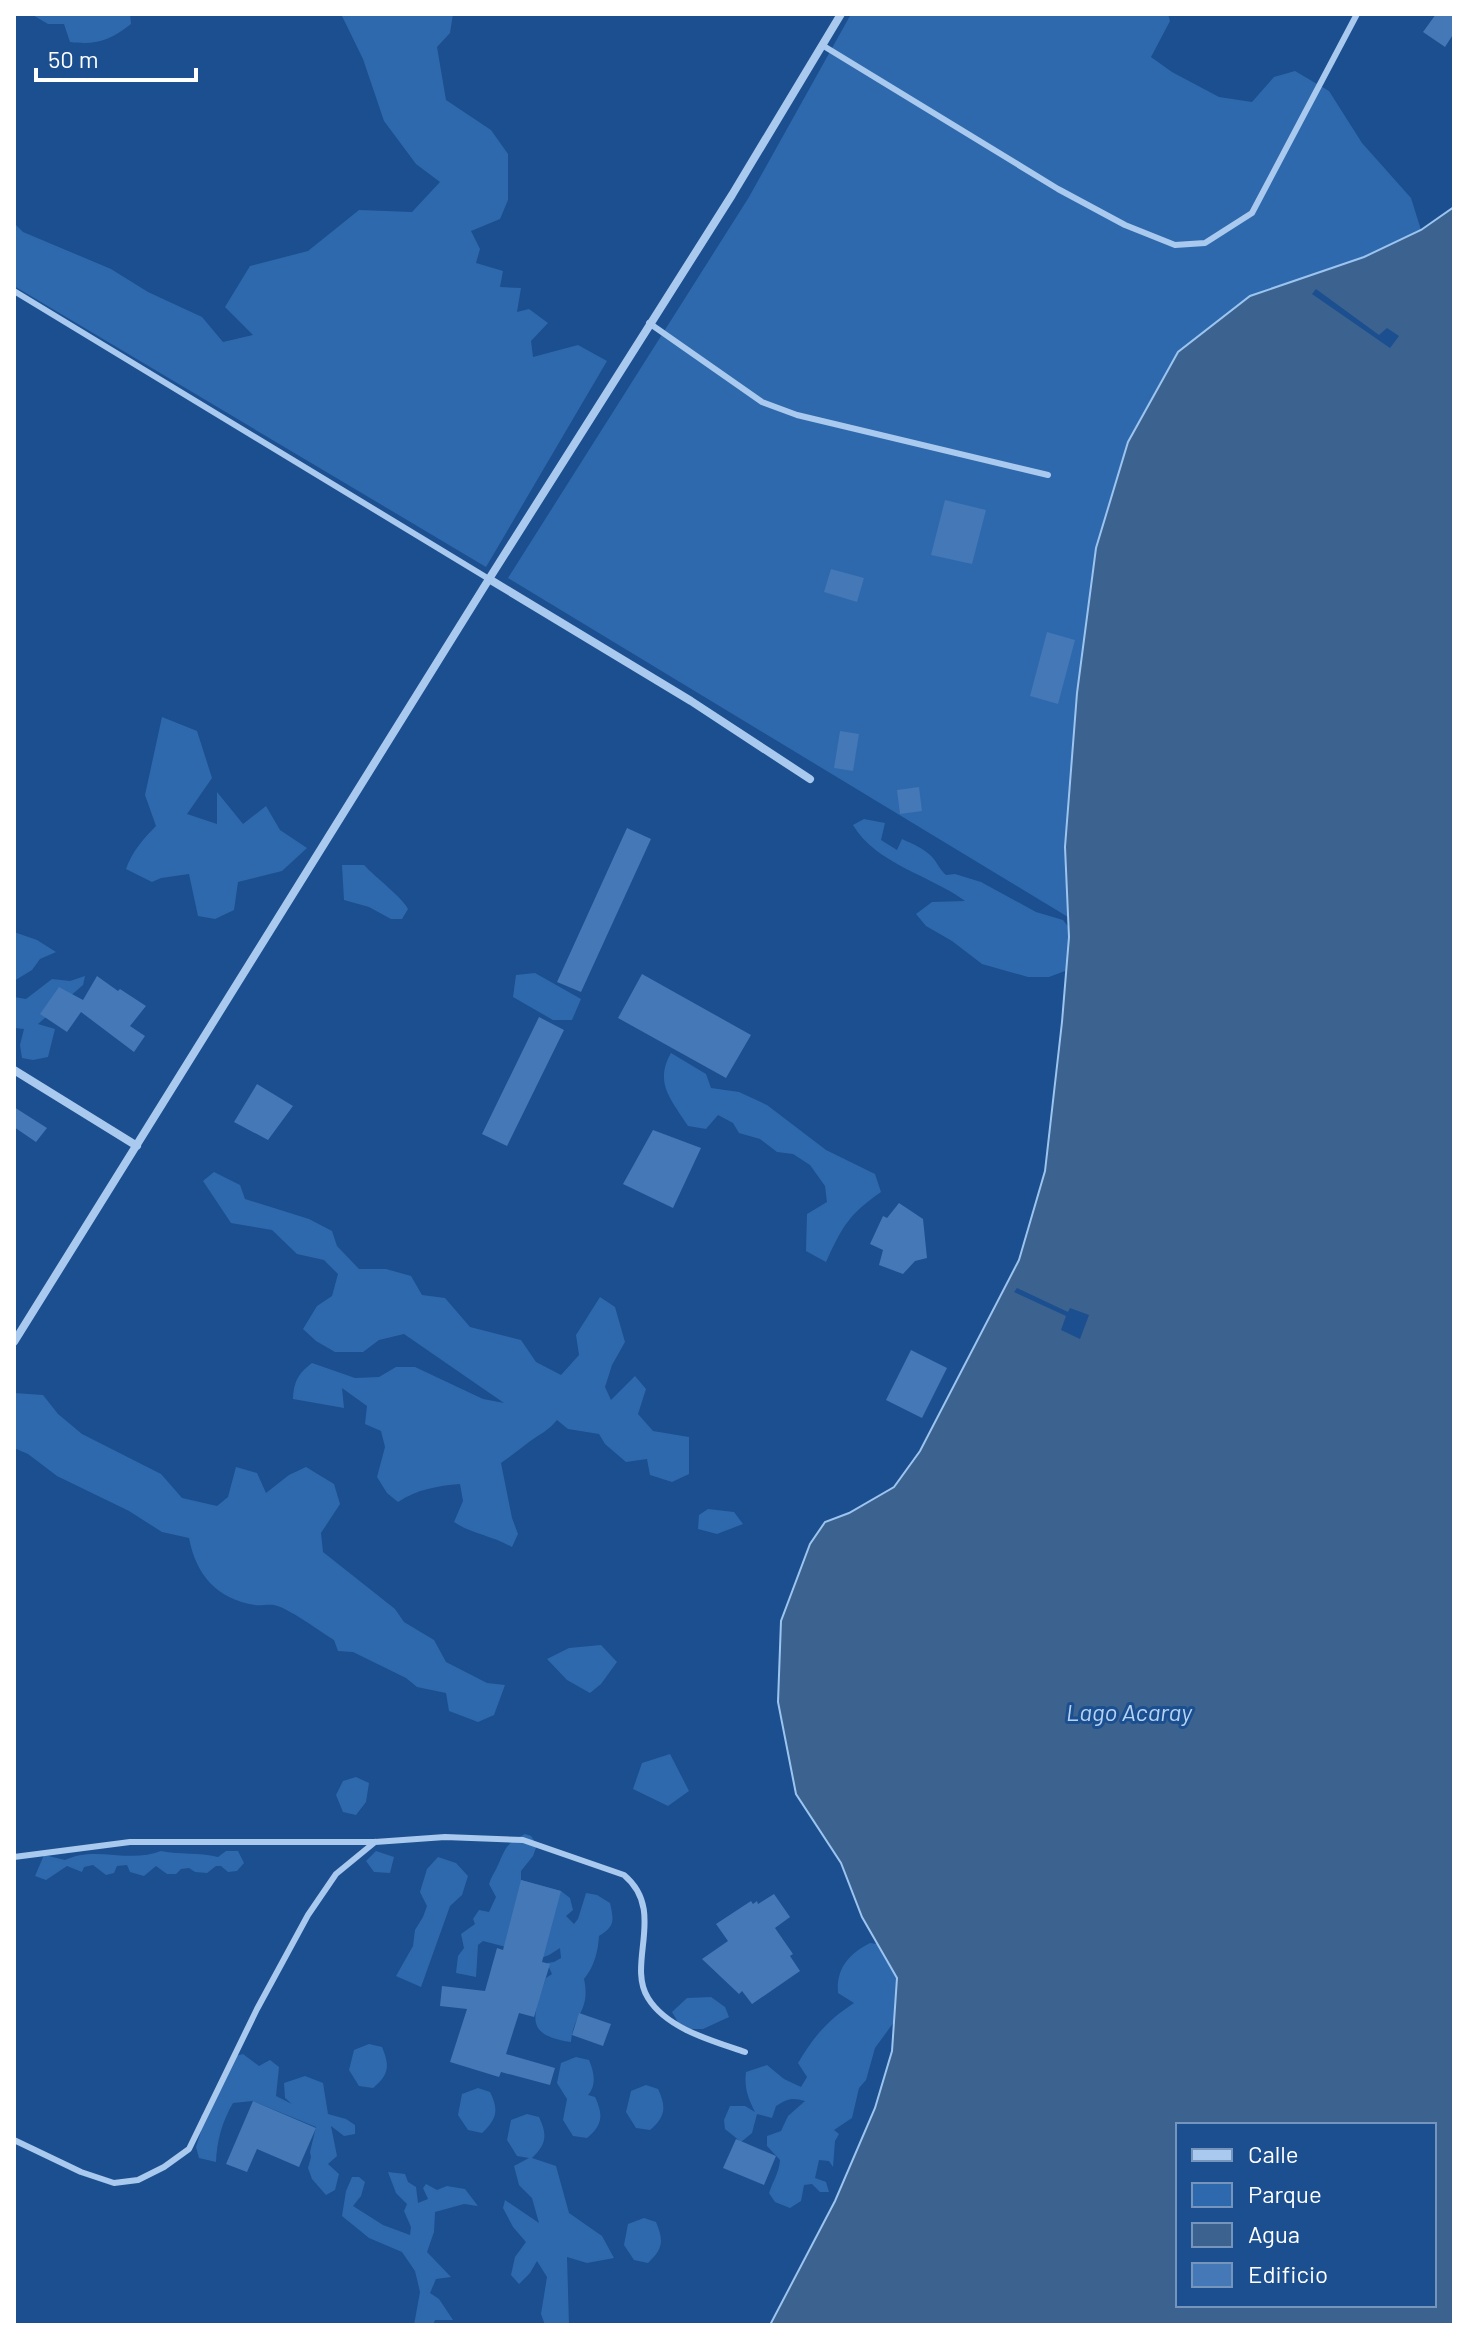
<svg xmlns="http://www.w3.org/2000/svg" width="1468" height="2339" viewBox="0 0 1468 2339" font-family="Barlow,sans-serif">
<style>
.green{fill:#2e69ad}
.water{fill:#3c6290;stroke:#9cc4f0;stroke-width:2;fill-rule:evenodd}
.pier{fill:#1b4f8f}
.building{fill:#4478b7}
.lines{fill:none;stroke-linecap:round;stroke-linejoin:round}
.service{stroke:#a9c9ee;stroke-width:6}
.minor{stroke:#a9c9ee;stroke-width:8}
.labels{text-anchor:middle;stroke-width:6;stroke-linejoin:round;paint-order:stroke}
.water-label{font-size:24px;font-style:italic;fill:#b5d3f5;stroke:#1b4f8f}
</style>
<rect width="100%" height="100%" fill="#1b4f8f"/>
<path class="green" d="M 31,14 L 130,14 L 131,24 C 109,41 97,45 70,42 L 64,24 L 48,24 Z
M 341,14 L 453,14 L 450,33 L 437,47 L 446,100 L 491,130 L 508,154 L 508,200 L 500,219 L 471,231 L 480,249 L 476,263 L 503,271 L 500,287 L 521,288 L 517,312 L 529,309 L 548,323 L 531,341 L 533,357 L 578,345 L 607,361 L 486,567 L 14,286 L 14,223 L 23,232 L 111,269 L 148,292 L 202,317 L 223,342 L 253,335 L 225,307 L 250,266 L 308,251 L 359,210 L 412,212 L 440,182 L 416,164 L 384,121 L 363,59 Z
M 851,14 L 1168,14 L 1170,21 L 1151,57 L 1172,72 L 1219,97 L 1252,102 L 1274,77 L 1295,71 L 1329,91 L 1362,143 L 1411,198 L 1421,230 L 1364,257 L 1250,296 L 1178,352 L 1128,442 L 1096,548 L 1077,693 L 1065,847 L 1068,917 L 508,578 L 749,197 Z
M 162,717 L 197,731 L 212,778 L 187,814 L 217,824 L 217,792 L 243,824 L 266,806 L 280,830 L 307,848 L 282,871 L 238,882 L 234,910 L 215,919 L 198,916 L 189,874 L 161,878 L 152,882 L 126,869 C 132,852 143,839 156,826 L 145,795 Z
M 864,819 L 885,823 L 881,840 L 897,850 L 902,839 C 913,844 925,849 933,858 C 938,864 940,870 946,875 L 955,874 L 981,882 L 1036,912 L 1063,920 L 1076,937 L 1073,968 L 1049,977 L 1028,977 L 982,964 L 952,941 L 926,926 L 916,914 L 932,902 L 965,901 C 930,875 876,864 853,825 Z
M 342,865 L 364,865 C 375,877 403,898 408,909 L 402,919 L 391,919 L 369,907 L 344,900 Z
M 14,932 L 37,940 L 56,952 L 40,959 L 32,970 L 14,981 Z
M 535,973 L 581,999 L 572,1020 L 553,1020 L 513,997 L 516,975 Z
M 85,976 L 83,985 L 38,1024 L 55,1029 L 48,1057 L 33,1060 L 22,1058 L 20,1045 L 24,1029 L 14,1028 L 14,997 L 26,999 L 52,979 L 70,981 Z
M 671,1053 L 706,1074 L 711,1088 L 739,1092 L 767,1105 L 826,1150 L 875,1174 L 881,1192 C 849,1214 842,1227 826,1262 L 806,1251 L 807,1214 L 827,1202 L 825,1186 L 810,1165 L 793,1154 L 777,1152 L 760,1139 L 739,1133 L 733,1123 L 718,1115 L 706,1129 L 688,1126 C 671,1099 654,1083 671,1053 Z
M 214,1172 L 240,1185 L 245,1199 L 309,1219 L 332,1231 L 337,1246 L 359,1269 L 386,1269 L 411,1276 L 422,1295 L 445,1298 L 470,1327 L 521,1340 L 536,1362 L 561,1375 L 579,1355 L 576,1335 L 600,1297 L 615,1307 L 625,1342 L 612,1365 L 605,1387 L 611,1400 L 635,1376 L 646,1389 L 638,1414 L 653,1431 L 689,1437 L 689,1474 L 672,1482 L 650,1475 L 647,1459 L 626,1462 L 605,1444 L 599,1434 L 568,1429 L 557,1420 C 547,1432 541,1433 529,1442 C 520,1449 511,1456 501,1463 L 512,1518 L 518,1534 L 512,1547 C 493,1536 472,1534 454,1522 L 463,1501 L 460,1484 C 437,1486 418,1489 398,1502 L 387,1493 L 377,1477 L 385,1447 L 381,1431 L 365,1424 L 367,1406 L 342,1388 L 344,1408 L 293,1399 C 294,1381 298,1374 312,1363 L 355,1378 L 379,1377 L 396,1367 L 415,1367 L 483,1399 L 504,1403 L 404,1334 L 379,1340 L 363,1352 L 335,1352 L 316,1341 L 303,1329 L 317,1306 L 332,1296 L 338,1274 L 324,1260 L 297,1254 L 272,1230 L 231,1223 L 203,1181 Z
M 14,1393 L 43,1395 L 58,1414 L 82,1434 L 161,1474 L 182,1498 L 217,1506 L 228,1497 L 236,1467 L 257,1473 L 266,1493 L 289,1475 L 306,1467 L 334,1484 L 340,1504 L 321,1533 L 323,1552 L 395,1609 L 404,1622 L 434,1640 L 446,1662 L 487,1683 L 505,1685 L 494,1715 L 478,1722 L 449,1711 L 446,1693 L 417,1687 L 406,1678 L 353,1652 L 338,1651 L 334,1640 C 321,1632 287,1607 274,1605 C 267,1604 261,1606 255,1605 C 217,1599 196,1575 189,1538 L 162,1532 L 129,1511 L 57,1476 L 28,1454 L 14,1448 Z
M 708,1509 L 734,1512 L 743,1524 L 717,1534 L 698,1529 L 699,1515 Z
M 601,1645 L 617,1662 L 601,1684 L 590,1693 L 567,1680 L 547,1659 L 569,1648 Z
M 670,1754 L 689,1791 L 668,1806 L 633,1789 L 642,1763 Z
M 356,1777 L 369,1783 L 366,1802 L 356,1815 L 343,1812 L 336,1795 L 343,1781 Z
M 525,1834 L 531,1836 L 537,1845 L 533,1856 L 521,1871 L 521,1880 L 561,1891 L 570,1898 L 573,1910 L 566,1916 L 574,1924 L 578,1919 L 586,1893 L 597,1895 L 610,1903 C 614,1921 615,1926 599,1936 C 598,1952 594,1967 584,1979 C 591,2011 573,2014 571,2042 C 522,2035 534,2015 546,1978 L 552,1974 L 547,1963 L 554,1962 L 561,1958 L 560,1948 L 549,1955 L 536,1960 L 510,1948 L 483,1941 L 478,1945 L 476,1977 L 456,1973 L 458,1956 L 464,1948 L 461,1934 L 475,1924 L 473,1919 L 479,1910 L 489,1912 L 496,1897 L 489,1884 C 491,1877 495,1872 498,1865 C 506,1848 505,1844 525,1834 Z
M 161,1851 C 181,1855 198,1852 218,1857 L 226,1851 L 238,1851 L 244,1863 L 237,1871 L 228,1872 L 221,1866 L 216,1866 L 207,1873 L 195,1872 L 189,1868 L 181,1869 L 176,1874 L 167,1874 L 156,1866 L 144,1876 L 130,1872 L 127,1865 L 117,1866 L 114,1873 L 106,1875 L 93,1865 L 84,1867 L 82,1872 L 67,1866 L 46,1880 L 35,1876 L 44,1855 L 65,1860 C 95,1845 129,1864 161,1851 Z
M 376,1851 L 394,1857 L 390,1873 L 374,1872 L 366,1861 Z
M 438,1857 L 456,1863 L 468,1876 L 462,1895 L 450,1906 L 421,1987 L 396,1976 L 413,1946 L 415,1930 L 423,1917 L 427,1906 L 420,1892 L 427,1869 Z
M 870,1943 L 892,1946 L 905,1999 L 894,2022 L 875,2048 L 866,2080 L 859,2088 L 852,2118 L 834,2130 L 839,2134 L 835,2141 L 833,2167 L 829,2161 L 819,2160 L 815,2178 L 826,2182 L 829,2192 L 820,2192 L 812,2184 L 804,2185 L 801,2201 L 790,2208 L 775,2202 L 769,2193 C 773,2181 779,2173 780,2160 L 767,2146 L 767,2136 L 781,2131 L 788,2116 L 805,2101 C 792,2097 787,2099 776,2106 L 772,2118 L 757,2114 L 752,2133 L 741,2142 L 725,2129 L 724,2120 L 730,2106 L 745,2106 L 755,2112 C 748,2098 744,2088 746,2072 L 767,2065 L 784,2079 L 801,2087 L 807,2077 L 798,2063 C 814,2036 828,2020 854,2003 L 838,1993 C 836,1968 849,1954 870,1943 Z
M 711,1997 L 725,2007 L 729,2017 L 703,2029 L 682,2029 L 672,2012 L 687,1998 Z
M 369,2044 L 382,2047 C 390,2066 389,2075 373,2088 L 359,2086 L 349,2070 L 354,2050 Z
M 243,2054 L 259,2066 L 270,2060 L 279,2067 L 276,2096 L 292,2104 L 285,2098 L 284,2083 L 305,2076 L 323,2083 L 328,2114 L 346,2119 L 355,2125 L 355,2134 L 344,2136 L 331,2126 L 337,2156 L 328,2164 L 339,2174 L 335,2190 L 326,2195 L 312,2179 L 308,2168 L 311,2157 L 310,2152 L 316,2127 L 253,2101 L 233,2103 C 222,2122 217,2140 216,2162 L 199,2158 L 196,2147 L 201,2131 L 201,2116 L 213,2101 L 231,2057 Z
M 576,2057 L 589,2060 C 594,2072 597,2085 588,2095 L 595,2097 C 604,2116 602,2125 587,2138 L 573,2136 L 563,2120 L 567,2099 L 557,2083 L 561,2063 Z
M 646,2085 L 658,2089 C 667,2108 665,2117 650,2130 L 636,2128 L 626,2112 L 631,2091 Z
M 478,2088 L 490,2092 C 499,2110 497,2119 482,2133 L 468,2130 L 458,2115 L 462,2094 Z
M 527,2114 L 539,2117 C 548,2136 546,2144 532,2158 L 556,2166 L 569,2213 L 602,2236 L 614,2258 L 587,2263 L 567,2257 L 569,2325 L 545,2325 L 541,2314 L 547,2277 L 537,2261 L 530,2273 L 519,2284 L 511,2275 L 515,2257 L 526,2242 L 513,2227 L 503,2208 L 505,2200 L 539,2223 L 532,2198 L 519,2185 L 514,2166 L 529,2158 L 517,2156 L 507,2140 L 511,2120 Z
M 388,2172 L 405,2174 L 408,2182 L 416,2187 L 418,2203 L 428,2199 L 423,2188 L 426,2184 L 437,2190 L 447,2186 L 465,2189 L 478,2206 L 464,2204 L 435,2212 L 434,2232 L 427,2252 L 451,2277 L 436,2279 L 430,2293 L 439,2299 L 453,2320 L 435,2320 L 433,2325 L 414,2325 L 420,2292 L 415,2271 L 402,2252 L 369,2238 L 342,2216 L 346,2191 L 352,2177 L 359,2177 L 365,2182 L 361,2196 L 353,2206 L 383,2225 L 410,2235 L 411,2227 L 404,2211 L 407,2204 L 396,2193 Z
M 644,2218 L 656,2222 C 664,2241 663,2249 648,2263 L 634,2260 L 624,2245 L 628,2224 Z"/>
<path class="water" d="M 1454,207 L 1454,2325 L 770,2325 L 835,2201 L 875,2108 L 892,2051 L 897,1978 L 862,1917 L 841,1863 L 796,1794 L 778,1702 L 781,1621 L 810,1544 L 825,1522 L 849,1513 L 894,1487 L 920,1451 L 1019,1260 L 1045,1171 L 1062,1022 L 1069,937 L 1065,847 L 1077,693 L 1096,548 L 1128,442 L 1178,352 L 1250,296 L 1364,257 L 1421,230 ZM 1178,2125 L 1434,2125 L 1434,2305 L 1178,2305 Z"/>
<path class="pier" d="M 1316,289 L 1379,335 L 1387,328 L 1399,336 L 1390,348 L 1312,294 Z
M 1017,1288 L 1068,1312 L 1070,1308 L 1089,1315 L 1080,1339 L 1061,1330 L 1066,1316 L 1014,1292 Z"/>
<path class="building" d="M 1436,14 L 1454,14 L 1454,33 L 1445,47 L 1423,32 Z
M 945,500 L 986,510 L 972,564 L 931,555 Z
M 831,569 L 864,578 L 857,602 L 824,592 Z
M 1047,632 L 1075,640 L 1058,704 L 1030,696 Z
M 840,731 L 859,734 L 853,771 L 834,768 Z
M 919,787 L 922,811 L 900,814 L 897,790 Z
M 627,828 L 651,839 L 581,992 L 557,982 Z
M 642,974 L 751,1035 L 726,1078 L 618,1018 Z
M 97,976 L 118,991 L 120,989 L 146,1006 L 130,1026 L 145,1036 L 134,1052 L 81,1012 L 67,1032 L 40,1014 L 59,987 L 83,1000 Z
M 539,1017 L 564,1030 L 507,1146 L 482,1134 Z
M 257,1084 L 293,1106 L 268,1140 L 234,1122 Z
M 14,1107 L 47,1128 L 36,1142 L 14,1127 Z
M 653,1130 L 701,1148 L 673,1208 L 623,1184 Z
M 899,1203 L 923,1219 L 927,1258 L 915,1261 L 903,1274 L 879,1265 L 883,1250 L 870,1244 L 883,1216 L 887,1218 Z
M 911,1350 L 947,1368 L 922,1418 L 886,1400 Z
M 521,1880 L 561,1891 L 542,1962 L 550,1964 L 534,2017 L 519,2013 L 506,2054 L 555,2068 L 550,2085 L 501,2072 L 499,2077 L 450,2062 L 467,2009 L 440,2006 L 442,1986 L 485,1991 L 497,1948 L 503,1950 Z
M 774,1894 L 790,1917 L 775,1928 L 793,1954 L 790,1956 L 800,1971 L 752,2004 L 742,1991 L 739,1994 L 702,1959 L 728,1941 L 716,1924 L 751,1901 L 753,1904 L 757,1901 L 758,1904 Z
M 579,2013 L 611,2024 L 603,2046 L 572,2035 Z
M 253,2101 L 316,2128 L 299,2167 L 257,2149 L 247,2172 L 226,2164 Z
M 736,2139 L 776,2156 L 764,2185 L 723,2168 Z"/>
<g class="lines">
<path class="service" d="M 822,45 L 1058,189 L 1125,225 L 1175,245 L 1205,243 L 1252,213 L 1357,14
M 14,291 L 489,579
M 649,323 L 762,402 L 797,415 L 1048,475
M 14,1857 L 130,1842 L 375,1842 L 445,1837 L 523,1840 L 624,1875 C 667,1911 626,1963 648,1998 C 667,2029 713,2041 745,2052
M 14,2140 L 81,2172 L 114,2183 L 138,2180 L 164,2167 L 189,2149 L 257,2009 L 308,1915 L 336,1874 L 375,1842"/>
<path class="minor" d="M 489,579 L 691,701 L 810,779
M 14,1070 L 137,1146
M 14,1342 L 489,579 L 732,195 L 841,14"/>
</g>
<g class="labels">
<g class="water-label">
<text x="1129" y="1721">Lago Acaray</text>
</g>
</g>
<rect width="1468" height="2339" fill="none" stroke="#ffffff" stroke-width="32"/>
<rect x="1176" y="2123" width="260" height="184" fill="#1b4f8f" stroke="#7695bc" stroke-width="2"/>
<rect x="1192" y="2149" width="40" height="12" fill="#a9c9ee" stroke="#7695bc" stroke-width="2"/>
<text x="1248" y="2163" font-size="24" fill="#ffffff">Calle</text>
<rect x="1192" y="2183" width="40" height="24" fill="#2e69ad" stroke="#7695bc" stroke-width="2"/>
<text x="1248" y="2203" font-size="24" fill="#ffffff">Parque</text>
<rect x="1192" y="2223" width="40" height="24" fill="#3c6290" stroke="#7695bc" stroke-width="2"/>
<text x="1248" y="2243" font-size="24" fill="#ffffff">Agua</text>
<rect x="1192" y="2263" width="40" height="24" fill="#4478b7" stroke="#7695bc" stroke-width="2"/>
<text x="1248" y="2283" font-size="24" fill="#ffffff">Edificio</text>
<path d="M36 68v12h160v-12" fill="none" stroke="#ffffff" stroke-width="4"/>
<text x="48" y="68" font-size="24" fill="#ffffff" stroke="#1b4f8f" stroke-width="6" paint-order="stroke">50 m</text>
</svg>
